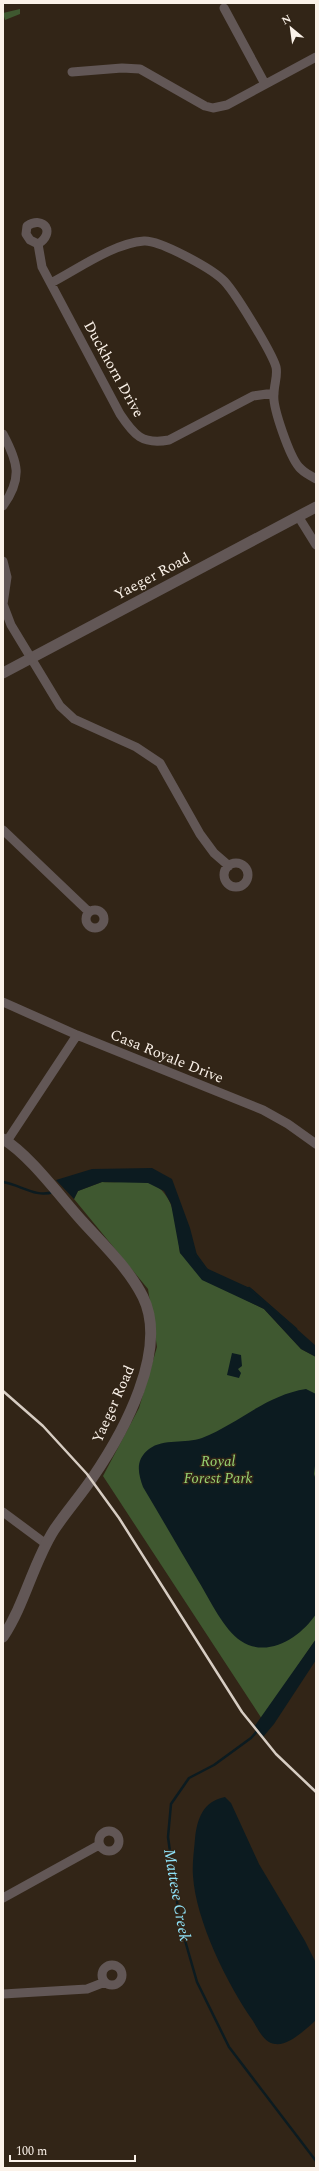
<svg xmlns="http://www.w3.org/2000/svg" width="319" height="2171" viewBox="0 0 319 2171" font-family="Spectral,serif">
<style>
.green{fill:#3f5830}
.water{fill:#0c1b20}
.lines{fill:none;stroke-linecap:round;stroke-linejoin:round}
.stream{stroke:#0c1b20;stroke-width:2.5}
.minor{stroke:#625756;stroke-width:9}
.tertiary{stroke:#625756;stroke-width:11}
.rail{stroke:#d7cdc3;stroke-width:2.5}
.labels{text-anchor:middle;stroke-width:3;stroke-linejoin:round;paint-order:stroke}
.street-label{font-size:15px;fill:#fbf2e9;stroke:#322517}
.park-label{font-size:15px;font-style:italic;fill:#97d271;stroke:#322517}
.water-label{font-size:16px;font-style:italic;fill:#90e2f8;stroke:#322517}
</style>
<rect width="100%" height="100%" fill="#322517"/>
<path class="green" d="M 20,9 L 20,14 L 5,20 L 3,13 Z
M 102,1182 C 114,1183 139,1180 149,1183 C 176,1191 177,1229 180,1253 L 244,1299 L 264,1309 L 301,1349 L 316,1357 L 316,1639 L 262,1719 L 103,1476 L 139,1408 L 157,1347 L 148,1289 L 74,1199 L 78,1191 Z"/>
<path class="water" d="M 152,1168 L 172,1179 L 190,1228 L 197,1255 L 206,1268 L 252,1289 L 316,1346 L 316,1357 L 301,1349 L 264,1309 L 202,1280 L 180,1253 L 171,1204 L 164,1191 L 148,1183 L 102,1182 L 78,1191 L 74,1199 L 56,1180 L 92,1169 Z
M 232,1353 L 241,1355 L 242,1366 L 238,1369 L 241,1373 L 239,1378 L 227,1375 Z
M 306,1389 L 316,1394 L 316,1458 L 314,1474 L 316,1480 L 316,1614 C 301,1637 268,1659 241,1641 C 224,1630 210,1600 199,1582 C 180,1550 162,1519 143,1487 C 138,1473 135,1460 149,1449 C 164,1438 185,1444 202,1438 C 238,1424 266,1395 306,1389 Z
M 316,1639 L 316,1660 L 274,1724 L 263,1737 L 254,1727 Z
M 225,1797 L 231,1803 L 259,1864 L 305,1941 L 316,1963 L 316,2020 C 306,2029 289,2046 275,2044 C 264,2043 258,2029 253,2021 C 227,1984 196,1921 193,1876 C 192,1864 194,1851 195,1839 C 197,1819 203,1801 225,1797 Z"/>
<g class="lines">
<path class="stream" d="M 3,1182 C 21,1185 36,1198 53,1192
M 196,1255 L 207,1270
M 249,1288 L 296,1329
M 259,1729 L 251,1738 L 214,1765 L 189,1778 L 171,1804 L 168,1837 L 180,1923 L 197,1982 L 229,2047 L 316,2161"/>
<path class="minor" d="M 224,8 L 265,84
M 72,72 L 122,68 L 140,69 L 205,106 L 213,108 L 227,105 L 316,57
M 38,244 C 56,233 44,215 27,226 L 26,234 L 30,240 L 38,244 L 42,267 L 120,414 C 134,435 142,445 169,440 L 253,396 L 274,393
M 51,283 C 78,269 114,243 144,241 C 160,240 210,268 222,279 C 233,288 272,353 276,367 C 278,376 274,384 274,394 C 272,407 290,457 299,467 C 304,473 310,475 316,479
M 3,434 C 18,462 23,478 3,506
M 298,516 L 316,545
M 3,561 L 7,577 L 3,604 L 11,625 L 60,706 L 74,719 L 136,747 L 160,763 L 200,834 L 214,853 L 229,866
M 3,830 L 89,912
M224 875a12 12 0 1 1 24 0a12 12 0 1 1-24 0Z
M86 919a9 9 0 1 1 18 0a9 9 0 1 1-18 0Z
M 3,1002 L 77,1035 L 263,1110 L 288,1124 L 316,1144
M 7,1141 L 77,1035
M 3,1512 L 46,1544
M99 1841a10 10 0 1 1 20 0a10 10 0 1 1-20 0Z
M 3,1898 L 99,1845
M102 1975a10 10 0 1 1 20 0a10 10 0 1 1-20 0Z
M 3,1994 L 87,1989 L 105,1982"/>
<path class="tertiary" d="M 3,673 L 316,507
M 3,1139 C 30,1155 61,1198 83,1222 C 104,1245 129,1269 143,1297 C 169,1350 123,1433 93,1477 C 81,1495 66,1512 54,1530 C 33,1563 25,1604 3,1637"/>
<path class="rail" d="M 3,1391 L 43,1426 L 87,1474 L 119,1518 L 242,1712 L 276,1754 L 316,1792"/>
</g>
<g class="labels">
<g class="street-label">
<text transform="translate(114 369) rotate(61)" y="5">Duckhorn Drive</text>
<text transform="translate(152 576) rotate(-28)" y="5">Yaeger Road</text>
<text transform="translate(167 1056) rotate(22)" y="5">Casa Royale Drive</text>
<text transform="translate(113 1404) rotate(-66)" y="5">Yaeger Road</text>
</g>
<g class="park-label">
<text x="218" y="1466">Royal<tspan x="218" dy="17">Forest Park</tspan></text>
</g>
<g class="water-label">
<text transform="translate(178 1895) rotate(80)" y="6">Mattese Creek</text>
</g>
</g>
<rect width="319" height="2171" fill="none" stroke="#fbf2e9" stroke-width="8"/>
<g transform="translate(291 28) rotate(331)" stroke="#322517" stroke-width="3" paint-order="stroke">
<path d="M0-3L7 15L0 10L-7 15Z" fill="#fbf2e9"/>
<text y="-6" font-size="11" font-weight="bold" text-anchor="middle" fill="#fbf2e9">N</text>
</g>
<path d="M10 2155v6h125v-6" fill="none" stroke="#fbf2e9" stroke-width="2"/>
<text x="16" y="2155" font-size="12" fill="#fbf2e9" stroke="#322517" stroke-width="3" paint-order="stroke">100 m</text>
</svg>
